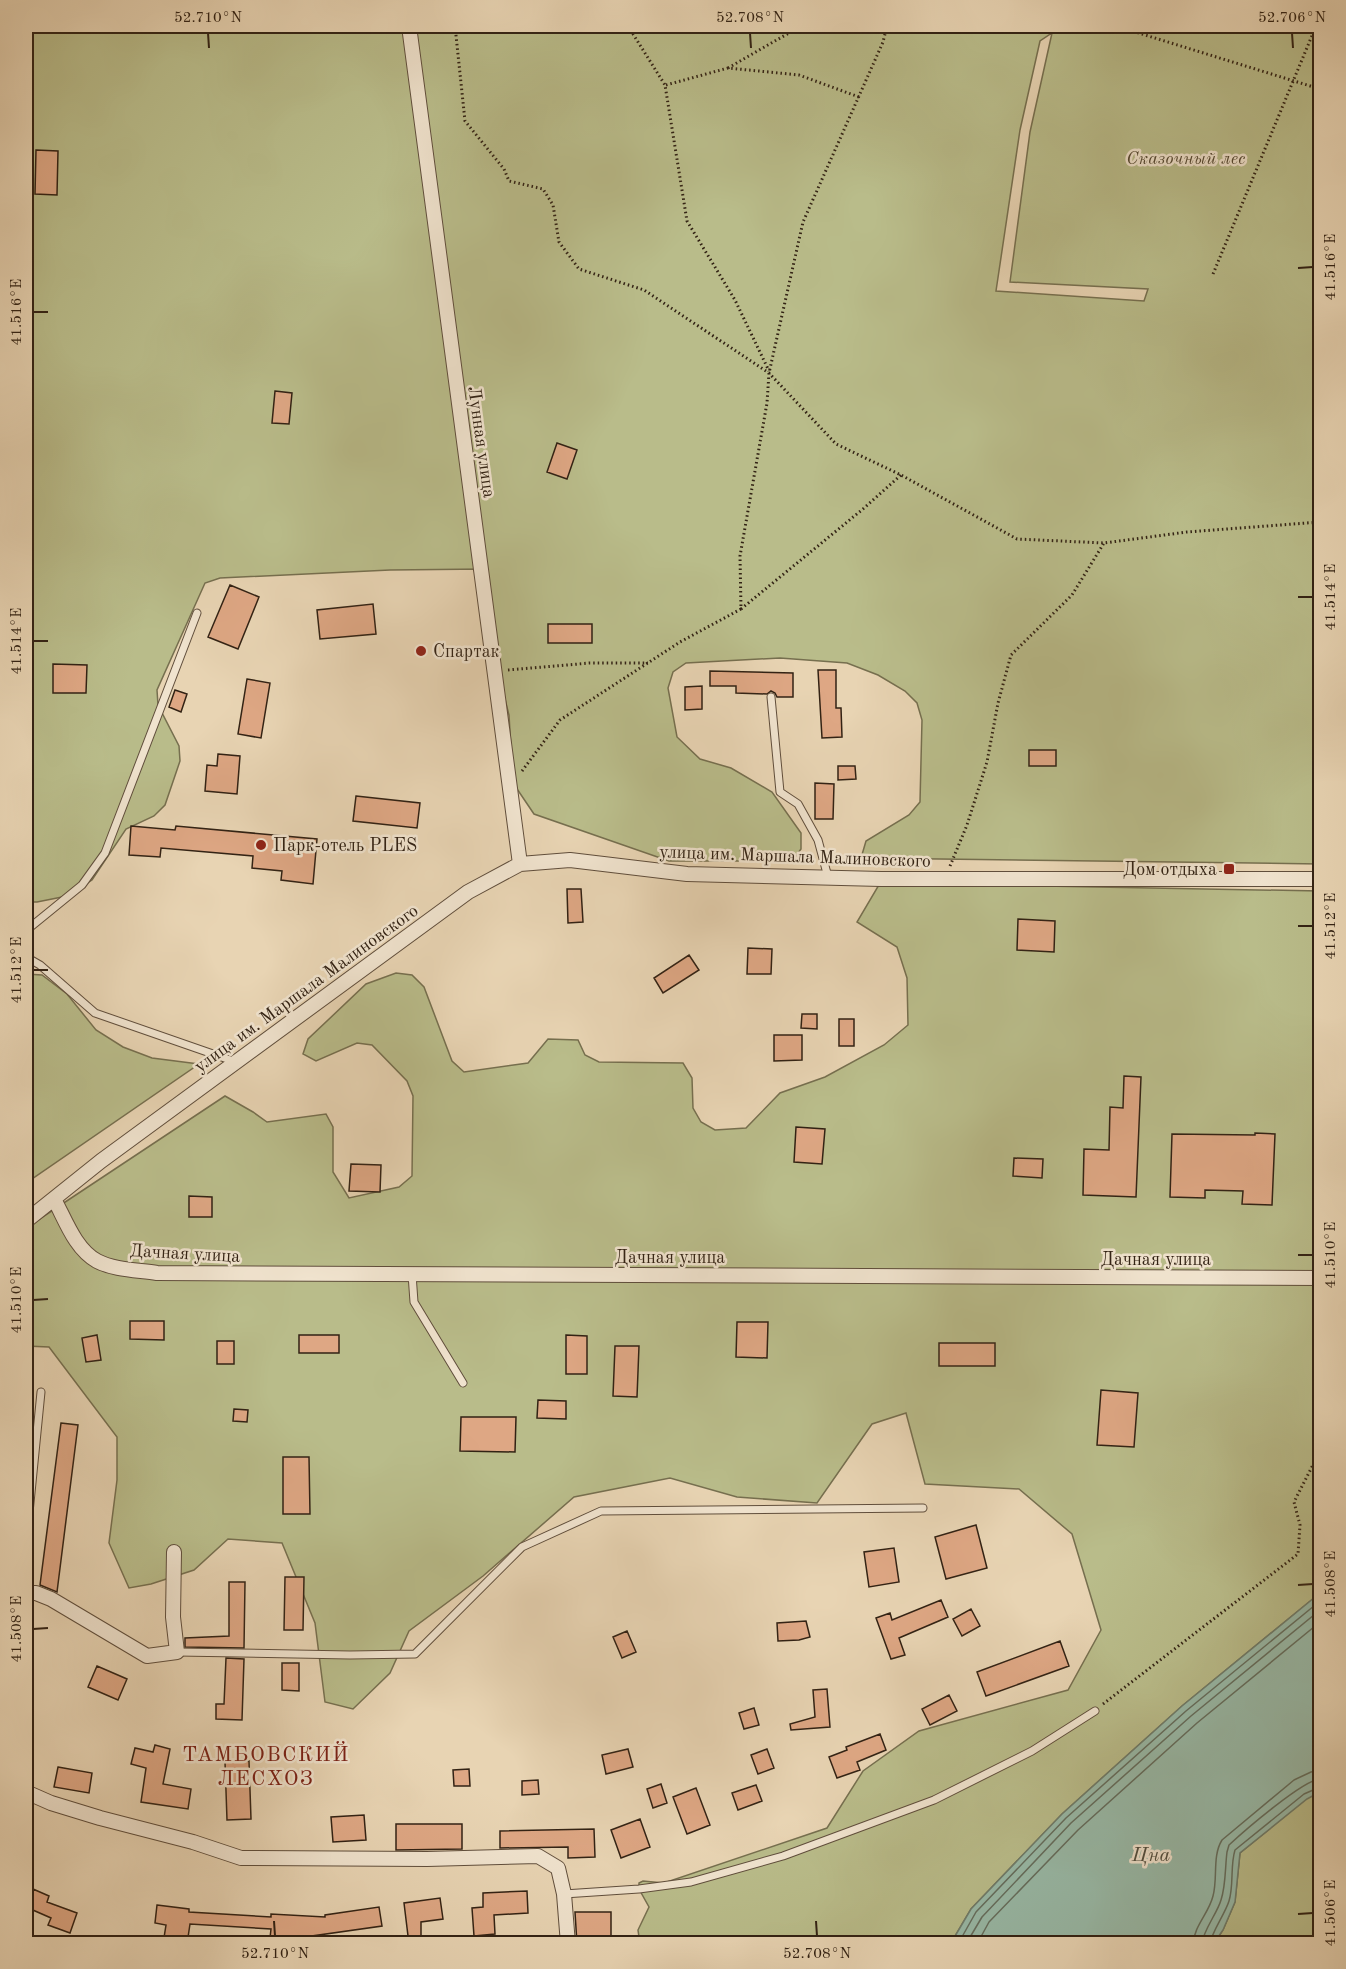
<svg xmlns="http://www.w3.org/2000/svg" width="1346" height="1969" viewBox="0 0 1346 1969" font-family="'Old Standard TT',serif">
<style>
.green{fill:#b9bc8a;stroke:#766f4f;stroke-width:1.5;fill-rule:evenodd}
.water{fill:#98b9a7;stroke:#6f7d6c;stroke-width:1.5}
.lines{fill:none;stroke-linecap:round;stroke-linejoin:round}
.shore{stroke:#656e5e;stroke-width:1.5}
.building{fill:#dea784;stroke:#322214;stroke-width:1.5}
.lane-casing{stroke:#604e3c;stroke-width:9}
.street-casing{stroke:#604e3c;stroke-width:16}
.path{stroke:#322214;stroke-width:3;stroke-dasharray:1.5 3;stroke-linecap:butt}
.lane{stroke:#f0e3ce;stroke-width:7}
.street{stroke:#f0e3ce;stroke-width:14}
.ticks{fill:none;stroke:#322214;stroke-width:2}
.poi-dot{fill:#8f2418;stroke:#f0e3ce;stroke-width:2}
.labels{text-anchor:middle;stroke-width:5;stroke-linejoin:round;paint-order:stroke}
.park-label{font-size:18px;font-style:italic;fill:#544832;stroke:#f0e3ce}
.street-label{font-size:18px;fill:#322214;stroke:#f0e3ce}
.poi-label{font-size:18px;fill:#322214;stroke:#f0e3ce;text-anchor:start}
.water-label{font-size:20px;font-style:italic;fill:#514f40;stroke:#f0e3ce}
.quarter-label{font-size:21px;letter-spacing:1.5px;fill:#7a1f14;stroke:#f0e3ce}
.neatline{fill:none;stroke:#322214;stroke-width:2}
.ticks-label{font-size:15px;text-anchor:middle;fill:#322214}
</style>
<rect width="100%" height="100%" fill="#e8d4b3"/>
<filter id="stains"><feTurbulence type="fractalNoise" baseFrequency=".00333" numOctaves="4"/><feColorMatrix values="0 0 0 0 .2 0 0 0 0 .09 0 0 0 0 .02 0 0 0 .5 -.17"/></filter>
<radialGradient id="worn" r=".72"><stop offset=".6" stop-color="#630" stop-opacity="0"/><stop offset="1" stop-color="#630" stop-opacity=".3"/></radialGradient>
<path class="green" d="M 26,26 L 1320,26 L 1320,864 L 861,858 L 866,841 L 909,815 L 920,802 L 922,720 L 917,703 L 905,691 L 878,675 L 847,663 L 780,658 L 686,663 L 673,672 L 668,688 L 677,737 L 700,759 L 731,768 L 772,792 L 801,833 L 801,849 L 792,861 L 669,861 L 534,814 L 513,783 L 509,715 L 499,675 L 485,569 L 390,570 L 220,578 L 205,583 L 157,690 L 158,705 L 179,746 L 180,761 L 165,805 L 154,816 L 126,829 L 92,880 L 67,896 L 37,902 L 26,902 ZM 1052,33 L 1030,132 L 1010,282 L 1148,289 L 1144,301 L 996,291 L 1020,130 L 1040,41 Z
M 880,883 L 1320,891 L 1320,1593 L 1182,1706 L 1062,1814 L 971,1909 L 951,1943 L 640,1944 L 638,1930 L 649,1907 L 639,1889 L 639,1883 L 643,1881 L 664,1883 L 827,1828 L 863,1771 L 919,1731 L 1068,1690 L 1101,1630 L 1072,1534 L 1019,1489 L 925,1484 L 906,1413 L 872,1424 L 817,1503 L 737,1497 L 670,1478 L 574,1497 L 483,1576 L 409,1631 L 390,1673 L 353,1709 L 325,1702 L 315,1623 L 282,1543 L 228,1539 L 194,1570 L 151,1584 L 129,1588 L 109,1543 L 117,1480 L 117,1437 L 49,1347 L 26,1346 L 26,1228 L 225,1096 L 253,1112 L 267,1122 L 326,1114 L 333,1127 L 333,1172 L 349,1198 L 399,1187 L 412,1176 L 413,1096 L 407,1081 L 372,1045 L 357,1043 L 316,1061 L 303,1054 L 308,1039 L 366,984 L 396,973 L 412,975 L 424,987 L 452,1061 L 464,1072 L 528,1063 L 548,1039 L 578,1040 L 585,1055 L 599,1062 L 683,1063 L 692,1078 L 693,1108 L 701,1122 L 715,1130 L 746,1128 L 780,1093 L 825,1077 L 884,1045 L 908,1025 L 907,978 L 897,947 L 857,922 Z
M 26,974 L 42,975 L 67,994 L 96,1030 L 123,1047 L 152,1058 L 199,1064 L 26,1183 Z
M 1320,1792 L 1320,1943 L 1214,1944 L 1223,1930 L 1235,1902 L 1240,1853 L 1307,1798 Z"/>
<path class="water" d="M 1320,1593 L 1320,1792 L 1307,1799 L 1240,1853 L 1235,1902 L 1223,1930 L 1214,1943 L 951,1943 L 971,1909 L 1062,1814 L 1182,1706 Z"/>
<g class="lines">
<path class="shore" d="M 958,1944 L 976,1912 L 1066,1818 L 1186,1711 L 1320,1601
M 966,1944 L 982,1917 L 1071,1823 L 1191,1716 L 1320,1610
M 977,1944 L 989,1922 L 1078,1830 L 1197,1723 L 1320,1622
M 1193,1944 C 1194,1926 1209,1913 1213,1896 C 1218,1878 1212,1856 1222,1840 L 1294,1780 L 1311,1772 L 1320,1770
M 1202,1944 C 1203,1930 1217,1914 1221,1900 C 1226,1885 1225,1867 1227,1852 L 1229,1845 C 1244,1831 1303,1780 1320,1779
M 1210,1944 C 1211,1933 1225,1914 1229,1901 C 1234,1885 1230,1866 1235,1850 L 1304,1794 L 1320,1787"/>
</g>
<path class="building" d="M 36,150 L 58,151 L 57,195 L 35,194 Z
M 275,391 L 292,393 L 289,424 L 272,423 Z
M 557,443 L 577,450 L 567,479 L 547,472 Z
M 230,585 L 259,597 L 238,649 L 208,637 Z
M 373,604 L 376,634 L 320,639 L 317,610 Z
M 548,624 L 592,624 L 592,643 L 548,643 Z
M 53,664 L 87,665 L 86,693 L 53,693 Z
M 818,670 L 836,670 L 836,708 L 841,708 L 842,737 L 822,738 Z
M 710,671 L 793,673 L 793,697 L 777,697 L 775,693 L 771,691 L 767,694 L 736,693 L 736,686 L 710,686 Z
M 247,679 L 270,683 L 261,738 L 238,734 Z
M 702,686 L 702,709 L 685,710 L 685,687 Z
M 175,690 L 187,694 L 181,712 L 169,707 Z
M 1029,750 L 1056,750 L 1056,766 L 1029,766 Z
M 218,754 L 240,756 L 237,794 L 205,791 L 207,765 L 217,766 Z
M 838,766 L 855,766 L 856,779 L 838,780 Z
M 815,783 L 834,784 L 833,819 L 815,819 Z
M 356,796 L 420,803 L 417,828 L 353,821 Z
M 131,826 L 175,830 L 176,826 L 317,839 L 313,884 L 281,880 L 282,871 L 252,868 L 253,856 L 161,848 L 160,857 L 129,855 Z
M 567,889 L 581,889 L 583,922 L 568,923 Z
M 1018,919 L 1055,921 L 1054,952 L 1017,950 Z
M 748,948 L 772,949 L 771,974 L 747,974 Z
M 689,955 L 699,970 L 663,993 L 654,978 Z
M 802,1014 L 817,1014 L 817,1029 L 801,1028 Z
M 839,1019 L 854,1019 L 854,1046 L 839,1046 Z
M 774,1035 L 802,1035 L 802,1060 L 774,1061 Z
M 1124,1076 L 1141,1077 L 1136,1197 L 1083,1195 L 1084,1149 L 1109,1150 L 1110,1107 L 1123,1108 Z
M 796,1127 L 825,1129 L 822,1164 L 794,1162 Z
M 1255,1133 L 1275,1134 L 1272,1205 L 1242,1204 L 1243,1191 L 1205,1190 L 1205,1198 L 1170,1197 L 1172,1134 L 1255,1135 Z
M 1014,1158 L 1043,1159 L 1042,1178 L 1013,1176 Z
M 351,1164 L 381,1165 L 380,1192 L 349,1191 Z
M 189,1196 L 212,1197 L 212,1217 L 189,1217 Z
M 130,1321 L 164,1321 L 164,1340 L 130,1339 Z
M 737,1322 L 768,1322 L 767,1358 L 736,1357 Z
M 97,1335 L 101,1360 L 86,1362 L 82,1338 Z
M 299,1335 L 339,1335 L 339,1353 L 299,1353 Z
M 566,1335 L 587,1336 L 587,1374 L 566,1374 Z
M 217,1341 L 234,1341 L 234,1364 L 217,1364 Z
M 939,1343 L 995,1343 L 995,1366 L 939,1366 Z
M 615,1346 L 639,1346 L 637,1397 L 613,1396 Z
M 1101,1390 L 1138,1393 L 1134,1447 L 1097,1445 Z
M 538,1400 L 566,1401 L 566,1419 L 537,1418 Z
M 234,1409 L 248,1410 L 247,1422 L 233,1421 Z
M 461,1417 L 516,1417 L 515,1452 L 460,1451 Z
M 61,1423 L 78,1425 L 57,1592 L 40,1585 Z
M 283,1457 L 309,1457 L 310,1514 L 283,1514 Z
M 976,1525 L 987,1568 L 946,1579 L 935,1537 Z
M 894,1548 L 899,1582 L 869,1587 L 864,1552 Z
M 285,1577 L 304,1577 L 303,1630 L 284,1630 Z
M 229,1582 L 245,1582 L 244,1648 L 185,1647 L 185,1638 L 229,1636 Z
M 941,1600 L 948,1617 L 899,1638 L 905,1655 L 891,1659 L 876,1618 L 890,1613 L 892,1620 Z
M 971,1609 L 980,1626 L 962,1636 L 953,1619 Z
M 806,1621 L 810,1637 L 799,1640 L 778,1641 L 777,1623 Z
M 627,1631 L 636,1652 L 622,1658 L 613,1637 Z
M 1060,1641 L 1069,1666 L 986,1696 L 977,1672 Z
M 226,1658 L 244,1659 L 242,1720 L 216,1719 L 216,1704 L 224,1704 Z
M 282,1663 L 299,1663 L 299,1691 L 282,1690 Z
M 97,1666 L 127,1679 L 118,1700 L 88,1687 Z
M 827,1689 L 830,1727 L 791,1730 L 790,1724 L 815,1717 L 813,1690 Z
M 949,1695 L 957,1711 L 930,1725 L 922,1709 Z
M 754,1708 L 759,1725 L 744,1729 L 739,1713 Z
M 880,1734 L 886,1750 L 857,1762 L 860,1770 L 837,1778 L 829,1757 L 847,1750 L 846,1747 Z
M 155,1745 L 170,1749 L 163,1784 L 191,1789 L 188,1809 L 141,1802 L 146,1768 L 131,1764 L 135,1748 L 153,1752 Z
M 628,1749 L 633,1767 L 606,1774 L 602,1755 Z
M 767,1749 L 774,1768 L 758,1774 L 751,1755 Z
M 249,1761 L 251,1819 L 227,1820 L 225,1762 Z
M 58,1767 L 92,1773 L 89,1793 L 54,1787 Z
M 469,1769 L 470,1786 L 454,1786 L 453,1770 Z
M 538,1780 L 539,1794 L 522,1795 L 522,1781 Z
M 661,1784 L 667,1803 L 653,1808 L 647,1789 Z
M 756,1785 L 762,1801 L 738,1810 L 732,1793 Z
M 696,1788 L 710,1825 L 687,1834 L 673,1797 Z
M 364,1815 L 366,1840 L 333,1842 L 331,1817 Z
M 640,1819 L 650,1847 L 621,1858 L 611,1830 Z
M 396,1824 L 462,1824 L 462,1849 L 396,1850 Z
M 594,1829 L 595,1857 L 568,1858 L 568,1847 L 500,1848 L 500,1831 Z
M 33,1889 L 49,1896 L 47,1902 L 77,1913 L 70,1933 L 48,1925 L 51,1918 L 26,1907 Z
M 527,1891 L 528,1913 L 494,1915 L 495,1934 L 474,1936 L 472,1908 L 483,1907 L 483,1893 Z
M 440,1898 L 443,1919 L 421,1922 L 421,1944 L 409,1944 L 404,1903 Z
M 157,1905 L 189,1909 L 189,1912 L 271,1917 L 271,1914 L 325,1917 L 325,1915 L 379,1907 L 382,1926 L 312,1936 L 312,1939 L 270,1938 L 271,1929 L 190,1924 L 187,1944 L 163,1944 L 166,1925 L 155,1923 Z
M 575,1912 L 611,1912 L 611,1944 L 577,1944 Z"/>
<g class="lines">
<defs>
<path id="lane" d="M 771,697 L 780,792 L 798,804 L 818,840 L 828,877
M 1317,879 L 1320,953
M 26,935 L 28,929 L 82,885 L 105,853 L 197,613
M 26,957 L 40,965 L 95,1013 L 236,1062
M 412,1274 L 414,1302 L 463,1383
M 1319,1278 L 1320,1061
M 26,1543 L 41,1392
M 177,1652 L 350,1655 L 415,1654 L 522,1547 L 601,1511 L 923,1508
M 564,1894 L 639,1889 L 691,1882 L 783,1856 L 934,1800 L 1032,1751 L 1095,1711"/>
<path id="street" d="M 409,26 L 520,864
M 54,1199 C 65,1219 75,1249 97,1261 C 114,1270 138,1270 157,1273 L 1320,1278
M 26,1221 L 101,1161 L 468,892 L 520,864 L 570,860 L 687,874 L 881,879 L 1320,879
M 26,1593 L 36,1593 L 51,1599 L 147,1656 L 177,1652 L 173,1617 L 174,1552
M 26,1792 L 51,1803 L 100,1818 L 193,1842 L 241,1858 L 427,1859 L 538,1856 L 558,1868 L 564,1894 L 568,1944"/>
</defs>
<use href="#lane" class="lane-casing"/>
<use href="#street" class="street-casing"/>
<path class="path" d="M 455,26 L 465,121 L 504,169 L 509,181 L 543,189 L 553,205 L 559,242 L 579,269 L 644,290 L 769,373 L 836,444 L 901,475 L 1017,539 L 1104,543 L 1187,532 L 1320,522
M 628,26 L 665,85 L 687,221 L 735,300 L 769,371
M 1116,26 L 1320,89
M 728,68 L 801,26
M 666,85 L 728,68 L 799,75 L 859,97
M 1213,274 L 1316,26
M 741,609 L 863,509 L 901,475
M 508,670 L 590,663 L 648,663
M 522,771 L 560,720 L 680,642 L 741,609 L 740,556 L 767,403 L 769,373 L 803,222 L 883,42 L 887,26
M 950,866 L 967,825 L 987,762 L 998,703 L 1011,655 L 1072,595 L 1104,543
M 1103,1704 L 1298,1554 L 1300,1525 L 1294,1502 L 1317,1457 L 1320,1455"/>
<use href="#lane" class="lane"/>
<use href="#street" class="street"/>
</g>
<path class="ticks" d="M 208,33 L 209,48M 750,33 L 751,48M 1292,33 L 1293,48M 1298,268 L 1313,267M 33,312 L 48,312M 1298,597 L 1313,597M 33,641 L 48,641M 1298,926 L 1313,926M 33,970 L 48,970M 1298,1255 L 1313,1255M 33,1300 L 48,1299M 1298,1585 L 1313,1584M 33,1629 L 48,1628M 1298,1914 L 1313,1913M 274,1921 L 275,1936M 816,1921 L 817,1936"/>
<g class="poi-dot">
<circle cx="421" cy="651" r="6"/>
<circle cx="261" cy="845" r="6"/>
<rect x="1223" y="863" width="12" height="12" rx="3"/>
</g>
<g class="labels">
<g class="park-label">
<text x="1186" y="164">Сказочный лес</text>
</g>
<g class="street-label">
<text transform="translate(482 442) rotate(82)" y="6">Лунная улица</text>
<text transform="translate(795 856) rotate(2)" y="6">улица им. Маршала Малиновского</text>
<text transform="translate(306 988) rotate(-36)" y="6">улица им. Маршала Малиновского</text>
<text transform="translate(185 1253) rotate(3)" y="6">Дачная улица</text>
<text x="670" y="1263">Дачная улица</text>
<text x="1156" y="1265">Дачная улица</text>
</g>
<g class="poi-label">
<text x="433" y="657">Спартак</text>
<text x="273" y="851">Парк-отель PLES</text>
<text x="1217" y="875" text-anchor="end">Дом отдыха</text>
</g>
<g class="water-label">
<text x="1151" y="1861">Цна</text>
</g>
<g class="quarter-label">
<text x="266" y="1761">ТАМБОВСКИЙ<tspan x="266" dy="24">ЛЕСХОЗ</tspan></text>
</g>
</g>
<rect width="1346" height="1969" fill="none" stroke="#e8d4b3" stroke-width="66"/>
<rect x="33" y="33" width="1280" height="1903" class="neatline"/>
<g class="ticks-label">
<text x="208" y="22">52.710°N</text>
<text x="750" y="22">52.708°N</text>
<text x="1292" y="22">52.706°N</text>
<text transform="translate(1330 267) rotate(-90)" y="5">41.516°E</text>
<text transform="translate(16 312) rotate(-90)" y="5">41.516°E</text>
<text transform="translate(1330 597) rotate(-90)" y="5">41.514°E</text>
<text transform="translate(16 641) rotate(-90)" y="5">41.514°E</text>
<text transform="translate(1330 926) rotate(-90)" y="5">41.512°E</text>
<text transform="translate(16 970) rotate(-90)" y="5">41.512°E</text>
<text transform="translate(1330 1255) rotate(-90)" y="5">41.510°E</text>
<text transform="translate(16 1300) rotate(-90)" y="5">41.510°E</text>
<text transform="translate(1330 1584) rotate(-90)" y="5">41.508°E</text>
<text transform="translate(16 1629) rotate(-90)" y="5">41.508°E</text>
<text transform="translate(1330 1913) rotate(-90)" y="5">41.506°E</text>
<text x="275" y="1958">52.710°N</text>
<text x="817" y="1958">52.708°N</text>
</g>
<rect width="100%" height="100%" filter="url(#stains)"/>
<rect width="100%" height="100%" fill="url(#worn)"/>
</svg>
